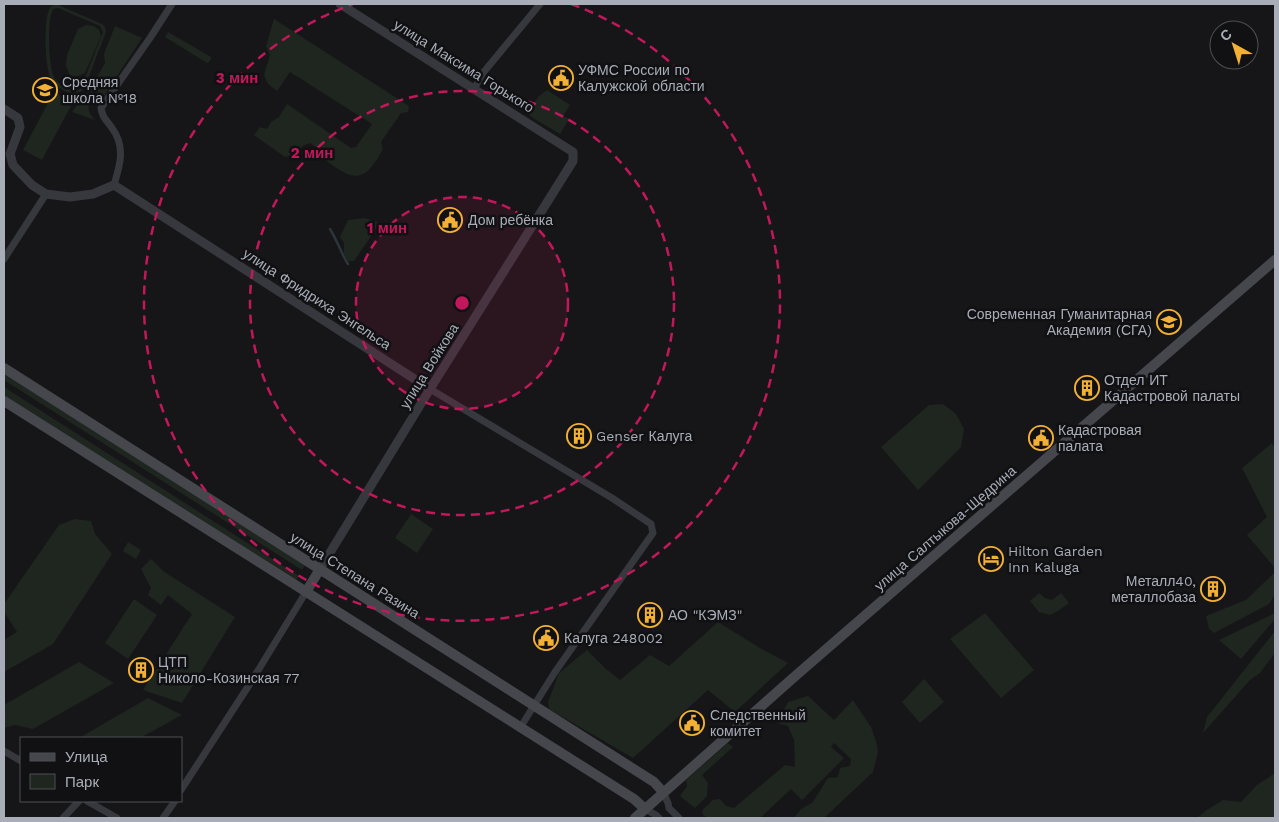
<svg xmlns="http://www.w3.org/2000/svg" width="1279" height="822" viewBox="0 0 1279 822" font-family="'Work Sans',sans-serif">
<style>
.green{fill:#1e261f;fill-rule:evenodd}
.lines{fill:none;stroke-linecap:round;stroke-linejoin:round}
.stream{stroke:#2c353c;stroke-width:2.5}
.minor{stroke:#37383d;stroke-width:7}
.tertiary{stroke:#37383d;stroke-width:9}
.secondary{stroke:#45474d;stroke-width:10}
.ring{fill:none;stroke:#c2185b;stroke-width:2.5;stroke-dasharray:9 6}
.labels{text-anchor:middle;stroke-width:5;stroke-linejoin:round;paint-order:stroke}
.street-label{font-size:14px;fill:#a8adb8;stroke:#111113}
.poi-label{font-size:14px;fill:#a8adb8;stroke:#111113;text-anchor:start}
.centre{fill:#c2185b;stroke:#111113;stroke-width:2.5}
.ring-label{font-size:15px;text-anchor:middle;font-weight:bold;fill:#c2185b;stroke:#111113;stroke-width:5;stroke-linejoin:round;paint-order:stroke}
</style>
<rect width="100%" height="100%" fill="#161618"/>
<path class="green" d="M 56,4 L 102,24 L 105,27 L 106,32 L 84,89 C 79,94 74,95 67,92 C 60,89 54,84 50,77 C 45,65 43,19 50,8 C 52,5 53,6 56,4 ZM 58,8 L 100,26 L 103,32 L 81,88 C 76,92 72,91 66,88 C 61,85 55,81 53,75 C 49,64 47,23 52,12 C 53,8 54,9 58,8 Z
M 274,19 L 409,106 L 408,112 L 401,113 L 381,142 L 383,149 C 376,161 367,180 350,175 C 344,174 331,164 325,160 L 324,152 L 310,143 L 303,146 L 294,155 L 285,157 L 254,135 L 260,127 L 267,129 L 271,122 L 279,117 L 287,104 L 351,148 L 356,147 L 372,124 L 290,72 L 277,91 L 268,84 L 264,75 L 270,55 L 266,46 Z
M 86,25 L 94,26 L 99,30 L 101,36 L 85,73 L 78,76 L 70,76 L 66,66 L 67,55 L 78,29 Z
M 115,26 L 142,38 L 104,96 L 95,95 C 88,106 85,109 95,120 L 72,112 L 92,86 L 105,63 L 104,54 Z
M 168,32 L 211,57 L 211,59 L 209,62 L 207,63 L 165,37 Z
M 547,90 L 570,105 L 563,116 L 569,119 L 560,134 L 533,118 L 528,113 L 538,97 Z
M 54,92 L 73,102 L 42,160 L 23,150 Z
M 365,218 L 380,223 L 354,261 L 348,261 L 344,254 L 344,243 L 340,237 L 348,220 Z
M 4,371 L 306,564 L 302,570 L 4,380 Z
M 4,387 L 299,576 L 296,581 L 4,396 Z
M 943,404 L 956,414 L 964,429 L 961,447 L 918,490 L 881,447 L 929,405 Z
M 1272,443 L 1275,448 L 1275,568 L 1247,535 L 1267,517 L 1242,468 Z
M 411,514 L 433,529 L 417,553 L 395,538 Z
M 75,519 L 91,521 L 95,534 L 112,554 L 53,644 L 4,672 L 4,640 L 17,632 L 4,612 L 4,604 L 59,525 Z
M 128,542 L 141,550 L 136,559 L 123,551 Z
M 151,559 L 163,571 L 235,617 L 182,703 L 143,690 L 192,614 L 168,595 L 161,605 L 148,595 L 151,588 L 141,569 Z
M 1275,572 L 1275,595 L 1269,604 L 1214,633 L 1209,629 L 1206,616 L 1246,600 Z
M 1039,593 L 1045,598 L 1052,600 L 1061,593 L 1069,603 L 1058,611 L 1050,615 L 1039,612 L 1030,601 Z
M 134,599 L 157,615 L 128,659 L 105,643 Z
M 985,613 L 1034,670 L 1001,698 L 950,639 Z
M 1275,613 L 1275,619 L 1241,659 L 1219,640 Z
M 718,622 L 760,648 L 788,663 L 735,712 L 708,690 L 633,758 L 549,709 L 548,702 L 559,673 L 587,650 L 606,669 L 620,680 L 650,655 L 669,666 Z
M 1275,631 L 1275,653 L 1260,673 L 1250,680 L 1203,733 L 1207,717 Z
M 79,662 L 114,683 L 33,729 L 15,725 L 4,728 L 4,705 Z
M 924,679 L 944,702 L 920,723 L 902,702 Z
M 808,696 L 834,720 L 853,700 L 871,727 L 876,741 L 878,752 L 873,772 L 824,818 L 794,818 L 801,809 L 812,803 L 828,778 L 838,777 L 840,768 L 850,766 L 851,759 L 834,743 L 831,747 L 844,758 L 802,800 L 791,789 L 760,818 L 708,818 L 703,815 L 702,811 C 705,807 709,805 712,800 L 720,799 L 726,806 L 734,808 L 785,765 L 795,767 L 794,740 L 788,726 L 777,723 L 788,702 Z
M 148,698 L 182,715 L 140,738 L 79,738 Z
M 728,743 L 733,747 L 702,775 L 708,783 L 707,796 L 695,808 L 680,796 L 687,786 L 686,780 Z
M 1275,773 L 1275,818 L 1197,818 L 1208,809 L 1223,800 L 1241,802 L 1257,785 Z"/>
<g class="lines">
<path class="stream" d="M 330,229 C 337,240 341,253 348,264"/>
<path class="minor" d="M 474,89 L 483,73 L 540,4
M 114,185 C 120,165 126,147 112,128 C 106,119 103,119 101,108 L 150,38 L 172,4
M 4,259 L 46,194
M 430,389 L 612,498 L 651,524 L 653,533 L 555,672 L 520,728
M 4,751 L 21,761
M 181,790 L 251,682 L 306,592
M 663,792 L 668,803 L 669,808 L 679,818
M 87,801 L 117,818
M 645,809 L 656,815 L 659,818
M 63,818 L 79,801
M 163,818 L 175,801"/>
<path class="tertiary" d="M 4,109 L 18,118 L 20,127 L 10,154 L 13,165 L 32,185 L 46,194 L 70,197 L 93,194 L 114,185 L 430,389
M 320,569 L 430,389 L 573,161 L 573,152 L 340,4"/>
<path class="secondary" d="M 4,368 L 654,782 L 663,792
M 4,401 L 634,799 L 645,809
M 306,592 L 320,569
M 635,818 L 793,678 L 1275,260"/>
</g>
<circle cx="462" cy="303" r="106" fill="#c2185b" fill-opacity=".12"/>
<g class="ring">
<circle cx="462" cy="303" r="106"/>
<circle cx="462" cy="303" r="212"/>
<path d="M571 4A318 318 0 1 1 353 4"/>
</g>
<defs>
<symbol id="civic-ring" viewBox="-11 -11 22 22"><circle r="9.5" fill="#111113" stroke="#f2b134" stroke-width="1.5"/><path d="M-.6-6.5H3V-4.5H.6V-3L4-1V1h2V6H-6V1h2V-1L-.6-3ZM-1.2 2.5V6h2.4V2.5Z" fill="#f2b134"/></symbol>
<symbol id="school-ring" viewBox="-11 -11 22 22"><circle r="9.5" fill="#111113" stroke="#f2b134" stroke-width="1.5"/><path d="M0-5L7-2L0 1L-7-2ZM-4 1L0 2.5L4 1V4Q0 6-4 4Z" fill="#f2b134"/></symbol>
<symbol id="university-ring" viewBox="-11 -11 22 22"><circle r="9.5" fill="#111113" stroke="#f2b134" stroke-width="1.5"/><path d="M0-5L7-2L0 1L-7-2ZM-4 1L0 2.5L4 1V4Q0 6-4 4Z" fill="#f2b134"/></symbol>
<symbol id="building-ring" viewBox="-11 -11 22 22"><circle r="9.5" fill="#111113" stroke="#f2b134" stroke-width="1.5"/><path d="M-4-6H4V6H1V3H-1V6H-4ZM-2.5-4.3h1.7v1.8h-1.7ZM.8-4.3h1.7v1.8H.8ZM-2.5-1h1.7V.8h-1.7ZM.8-1h1.7V.8H.8Z" fill="#f2b134"/></symbol>
<symbol id="hotel-ring" viewBox="-11 -11 22 22"><circle r="9.5" fill="#111113" stroke="#f2b134" stroke-width="1.5"/><path d="M-6-4.5h1.5V1H6V5H4.5V3h-9V5H-6ZM-4 0a1.8 1.8 0 1 1 3.6 0ZM.5 0V-2.5h3Q6-2.5 6 0Z" fill="#f2b134"/></symbol>
</defs>
<g fill-rule="evenodd">
<use href="#civic-ring" x="547" y="64" width="28" height="28"/>
<use href="#school-ring" x="31" y="76" width="28" height="28"/>
<use href="#civic-ring" x="436" y="206" width="28" height="28"/>
<use href="#university-ring" x="1155" y="308" width="28" height="28"/>
<use href="#building-ring" x="1073" y="374" width="28" height="28"/>
<use href="#building-ring" x="565" y="422" width="28" height="28"/>
<use href="#civic-ring" x="1027" y="424" width="28" height="28"/>
<use href="#hotel-ring" x="977" y="545" width="28" height="28"/>
<use href="#building-ring" x="1199" y="575" width="28" height="28"/>
<use href="#building-ring" x="636" y="601" width="28" height="28"/>
<use href="#civic-ring" x="532" y="624" width="28" height="28"/>
<use href="#building-ring" x="127" y="656" width="28" height="28"/>
<use href="#civic-ring" x="678" y="709" width="28" height="28"/>
</g>
<g class="labels">
<g class="street-label">
<text transform="translate(464 66) rotate(32)" y="5">улица Максима Горького</text>
<text transform="translate(317 299) rotate(33)" y="5">улица Фридриха Энгельса</text>
<text transform="translate(429 366) rotate(-58)" y="5">улица Войкова</text>
<text transform="translate(945 528) rotate(-41)" y="5">улица Салтыкова-Щедрина</text>
<text transform="translate(355 575) rotate(32)" y="5">улица Степана Разина</text>
</g>
<g class="poi-label">
<text x="578" y="75">УФМС России по<tspan x="578" dy="16">Калужской области</tspan></text>
<text x="62" y="87">Средняя<tspan x="62" dy="16">школа №18</tspan></text>
<text x="468" y="225">Дом ребёнка</text>
<text x="1152" y="319" text-anchor="end">Современная Гуманитарная<tspan x="1152" dy="16">Академия (СГА)</tspan></text>
<text x="1104" y="385">Отдел ИТ<tspan x="1104" dy="16">Кадастровой палаты</tspan></text>
<text x="1058" y="435">Кадастровая<tspan x="1058" dy="16">палата</tspan></text>
<text x="596" y="441">Genser Калуга</text>
<text x="1008" y="556">Hilton Garden<tspan x="1008" dy="16">Inn Kaluga</tspan></text>
<text x="1196" y="586" text-anchor="end">Металл40,<tspan x="1196" dy="16">металлобаза</tspan></text>
<text x="668" y="620">АО "КЭМЗ"</text>
<text x="564" y="643">Калуга 248002</text>
<text x="158" y="667">ЦТП<tspan x="158" dy="16">Николо-Козинская 77</tspan></text>
<text x="710" y="720">Следственный<tspan x="710" dy="16">комитет</tspan></text>
</g>
</g>
<circle cx="462" cy="303" r="8" class="centre"/>
<g class="ring-label">
<text x="237" y="83">3 мин</text>
<text x="312" y="158">2 мин</text>
<text x="387" y="233">1 мин</text>
</g>
<rect width="1279" height="822" fill="none" stroke="#a8adb8" stroke-width="10"/>
<rect x="20" y="737" width="162" height="65" fill="#111113" stroke="#4d4f55"/>
<rect x="30" y="753" width="25" height="8" fill="#45474d" stroke="#4d4f55"/>
<text x="65" y="762" font-size="15" fill="#a8adb8">Улица</text>
<rect x="30" y="774" width="25" height="15" fill="#1e261f" stroke="#4d4f55"/>
<text x="65" y="787" font-size="15" fill="#a8adb8">Парк</text>
<g transform="translate(1234 45) rotate(321)"><circle r="24" fill="#111113" stroke="#4d4f55"/>
<path d="M0-4L9 19L0 12L-9 19Z" fill="#f2b134"/>
<text y="-8" font-size="14" font-weight="bold" text-anchor="middle" fill="#a8adb8">С</text>
</g>
</svg>
